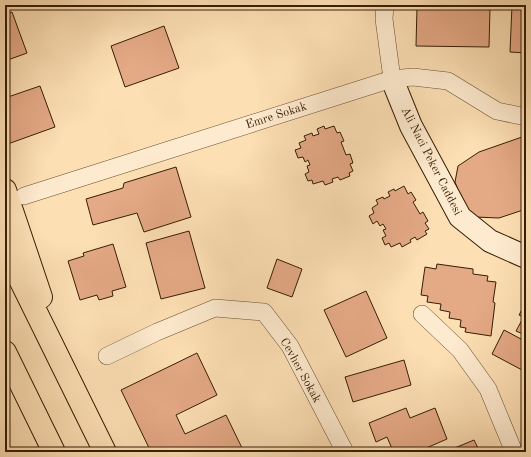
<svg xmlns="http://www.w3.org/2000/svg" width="531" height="457" viewBox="0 0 531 457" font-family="'Old Standard TT',serif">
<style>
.building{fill:#e4a985;stroke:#361e05}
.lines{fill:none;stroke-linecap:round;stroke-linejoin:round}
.street-casing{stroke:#684e31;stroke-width:18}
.secondary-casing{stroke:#361e05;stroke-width:24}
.primary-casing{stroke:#361e05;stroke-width:24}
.street{stroke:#feeace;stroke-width:17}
.secondary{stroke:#feeace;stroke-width:22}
.primary{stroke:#fddfb4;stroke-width:22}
.labels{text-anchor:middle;stroke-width:3;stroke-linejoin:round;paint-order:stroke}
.street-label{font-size:12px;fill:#361e05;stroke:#feeace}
</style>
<rect width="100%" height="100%" fill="#fddfb4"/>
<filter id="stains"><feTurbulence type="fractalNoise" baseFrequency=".005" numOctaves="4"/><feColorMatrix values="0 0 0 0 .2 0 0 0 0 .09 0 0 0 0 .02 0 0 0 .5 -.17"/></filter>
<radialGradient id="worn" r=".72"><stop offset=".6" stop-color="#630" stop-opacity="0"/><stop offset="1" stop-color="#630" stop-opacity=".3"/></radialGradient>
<path class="building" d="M 512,5 L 526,5 L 526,53 L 510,52 Z
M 417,7 L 490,8 L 489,47 L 416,46 Z
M 12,12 L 27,53 L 5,61 L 5,14 Z
M 164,26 L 179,68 L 125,87 L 111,46 Z
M 40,86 L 55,127 L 5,145 L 5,98 Z
M 324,126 L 325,129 L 334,126 L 337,133 L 340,132 L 344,141 L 341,142 L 346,155 L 350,154 L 353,163 L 350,164 L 353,171 L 349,173 L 350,176 L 340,180 L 338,177 L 332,179 L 333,182 L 325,185 L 323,181 L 313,184 L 312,180 L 308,181 L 305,174 L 309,172 L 307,166 L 310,165 L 308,160 L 305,162 L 303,157 L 298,158 L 295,150 L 301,148 L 299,143 L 306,140 L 304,136 L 312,133 L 313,136 L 319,134 L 317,129 Z
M 522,137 L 526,138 L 526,209 L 499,218 L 475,217 L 465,208 L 455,182 L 458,166 L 479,152 Z
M 176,167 L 191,217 L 144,232 L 137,213 L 93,225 L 86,199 L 123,188 L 124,183 Z
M 404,186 L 408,194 L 411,192 L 416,200 L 413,202 L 420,214 L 423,212 L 428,221 L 425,223 L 429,229 L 425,231 L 427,234 L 417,240 L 415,237 L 410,240 L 411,242 L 402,247 L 400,243 L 391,247 L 389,243 L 385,245 L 382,238 L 386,236 L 383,230 L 386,229 L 383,224 L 380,226 L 377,221 L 373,224 L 369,216 L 374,213 L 372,208 L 378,204 L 376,200 L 383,197 L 384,199 L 390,196 L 388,192 L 394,189 L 395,191 Z
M 189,231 L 205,288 L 161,299 L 146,243 Z
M 113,244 L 126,287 L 112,291 L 113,296 L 99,300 L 97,295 L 80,300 L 68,261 L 84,256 L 83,253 Z
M 277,259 L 302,269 L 292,297 L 267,288 Z
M 437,264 L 473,269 L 473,274 L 488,276 L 487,281 L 496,282 L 493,302 L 495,303 L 491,336 L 465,332 L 466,328 L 460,327 L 461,320 L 449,318 L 450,312 L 440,310 L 441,304 L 427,302 L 428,296 L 421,295 L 425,267 L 436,269 Z
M 366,291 L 387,338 L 346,357 L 324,310 Z
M 526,302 L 526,318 L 519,315 Z
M 522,320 L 526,322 L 526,361 L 522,370 L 492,354 L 504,330 L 521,339 L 523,334 L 516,331 Z
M 197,353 L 217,395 L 176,415 L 185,434 L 226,415 L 244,452 L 151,452 L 121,390 Z
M 404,360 L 411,385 L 353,402 L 345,377 Z
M 406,408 L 410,418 L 435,408 L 447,439 L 424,449 L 425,452 L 391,452 L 393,451 L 387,437 L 376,442 L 369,423 Z
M 474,440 L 480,452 L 445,452 Z"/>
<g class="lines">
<defs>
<path id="street" d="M 385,5 L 384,19 L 392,79
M 24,196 L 392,79 L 413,77 L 448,81 L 497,111 L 526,117
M 422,314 L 460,350 L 488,389 L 514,452
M 107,356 L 157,332 L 215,308 L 264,312 L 290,346 L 345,452"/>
<path id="secondary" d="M 392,79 L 411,126 L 460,217 L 490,241 L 526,257"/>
<path id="primary" d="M 5,190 L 41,297
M 5,249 L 105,452
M 5,352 L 54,452"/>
</defs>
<use href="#street" class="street-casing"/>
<use href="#secondary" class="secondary-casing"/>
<use href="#primary" class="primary-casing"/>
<use href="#street" class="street"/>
<use href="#secondary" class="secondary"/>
<use href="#primary" class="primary"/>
</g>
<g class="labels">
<g class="street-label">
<text transform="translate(276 115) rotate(-18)" y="4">Emre Sokak</text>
<text transform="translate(432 161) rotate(63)" y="4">Ali Naci Peker Caddesi</text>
<text transform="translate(301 370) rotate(61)" y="4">Cevher Sokak</text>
</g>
</g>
<rect width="531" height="457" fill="none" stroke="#fddfb4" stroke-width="20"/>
<rect x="6" y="6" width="519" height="445" fill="none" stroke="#361e05" stroke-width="2"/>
<rect x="10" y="10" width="511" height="437" fill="none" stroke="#361e05"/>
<rect width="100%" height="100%" filter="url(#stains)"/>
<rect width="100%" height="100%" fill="url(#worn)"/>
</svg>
